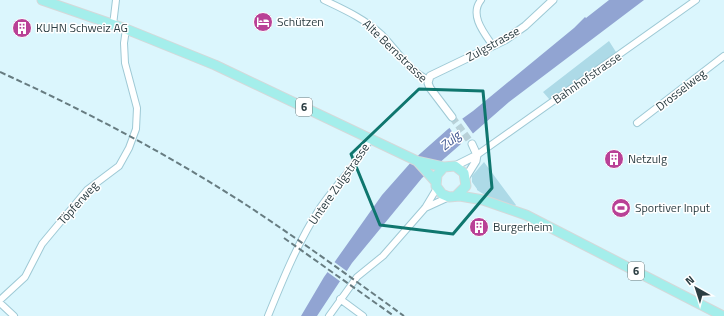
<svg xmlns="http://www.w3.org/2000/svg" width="724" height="316" viewBox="0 0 724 316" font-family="'Titillium Web',sans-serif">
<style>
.green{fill:#addae7}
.water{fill:#91a4d2}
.pier{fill:#dbf6fd}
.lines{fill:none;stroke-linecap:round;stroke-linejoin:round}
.tertiary-tunnel{stroke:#b8d1d8;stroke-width:7;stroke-dasharray:7 3.5;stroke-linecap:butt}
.minor-casing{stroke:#9ec9d5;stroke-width:8}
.tertiary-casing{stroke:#9ec9d5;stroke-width:9}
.primary-casing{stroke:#d5d8d9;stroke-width:11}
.minor{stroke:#fff;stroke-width:6}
.tertiary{stroke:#fff;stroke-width:7}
.primary{stroke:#a4eeeb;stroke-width:9}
.rail{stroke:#677c81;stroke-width:2;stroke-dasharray:6 3;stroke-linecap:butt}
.marked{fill:none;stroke:#0f766e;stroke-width:3;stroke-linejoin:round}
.labels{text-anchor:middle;stroke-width:3;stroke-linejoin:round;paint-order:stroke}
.shield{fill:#fff;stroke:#6b787b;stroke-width:1}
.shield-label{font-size:11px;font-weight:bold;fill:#2c3e43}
.poi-label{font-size:12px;fill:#2c3e43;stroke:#fff;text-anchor:start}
.street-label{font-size:12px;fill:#2c3e43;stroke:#fff}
.water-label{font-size:13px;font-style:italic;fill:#3d548f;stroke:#fff}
</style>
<rect width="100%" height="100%" fill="#dbf6fd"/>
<path class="green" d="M 609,41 L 616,52 L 550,100 L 543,92 Z
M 484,162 L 516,205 L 515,206 L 488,197 L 477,190 L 477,189 L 472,182 L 472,176 Z"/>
<path class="water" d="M 609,0 L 644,0 L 509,102 L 422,178 L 352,263 L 317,316 L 301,316 L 324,277 L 382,195 L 413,160 L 448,129 L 473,111 L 574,28 L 585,17 L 586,18 Z"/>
<path class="pier" d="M 461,117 L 474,135 L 462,145 L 448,126 Z
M 333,261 L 348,272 L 341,282 L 326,271 Z"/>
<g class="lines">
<path class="tertiary-tunnel" d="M 452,117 L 472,144"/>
<defs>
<path id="minor" d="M 324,0 C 345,10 365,19 382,35 C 397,50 408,71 429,80
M 481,0 C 469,15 484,33 493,46
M 113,25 L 116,0
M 637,123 L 724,56
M 477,155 L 696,0
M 425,208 L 449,197
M 340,299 L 363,316
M 0,300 L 25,277 L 42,244 L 87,190 L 119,166 L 129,148 L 136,129 L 137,108 L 125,63 L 124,43 L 126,29
M 0,303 L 14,316
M 268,316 C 283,279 298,242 320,208 C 336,184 357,165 370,139
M 329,316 L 357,277 L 383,256 L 425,208 L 437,188"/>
<path id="tertiary" d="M 452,117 L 430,88 L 428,83 L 430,76 L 505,40 L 525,26 L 553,0
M 455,166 L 477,155
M 466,177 L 476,161 L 477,155 L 472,144"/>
<path id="primary" d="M 42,0 L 126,29 L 215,65 L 417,161 L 444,167
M 418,162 L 435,181
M 457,195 L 466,186 L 464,173 L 455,166 L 444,167 L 437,175 L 436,186 L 442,194 L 449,197 L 460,196 L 483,200 L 526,215 L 723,316"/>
</defs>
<use href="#minor" class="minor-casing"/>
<use href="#tertiary" class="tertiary-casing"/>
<use href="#primary" class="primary-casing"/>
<use href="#minor" class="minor"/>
<use href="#tertiary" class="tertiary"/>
<use href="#primary" class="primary"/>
<path class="rail" d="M 0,72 C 86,111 169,155 248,206 C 301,241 353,279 404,316
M 284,238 L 394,316"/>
</g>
<path class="marked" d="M 419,89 L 483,91 L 492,188 L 453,234 L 380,225 L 351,154 Z"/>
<defs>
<symbol id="hotel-disc" viewBox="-11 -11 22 22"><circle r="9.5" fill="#b94196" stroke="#fff"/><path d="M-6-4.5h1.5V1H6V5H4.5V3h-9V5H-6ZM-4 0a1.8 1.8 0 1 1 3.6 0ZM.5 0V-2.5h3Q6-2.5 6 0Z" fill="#fff"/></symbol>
<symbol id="building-disc" viewBox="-11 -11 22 22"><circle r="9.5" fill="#b94196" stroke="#fff"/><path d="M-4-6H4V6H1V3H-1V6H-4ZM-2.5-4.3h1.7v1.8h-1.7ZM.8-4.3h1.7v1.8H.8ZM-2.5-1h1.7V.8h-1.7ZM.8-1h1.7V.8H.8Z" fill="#fff"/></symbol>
<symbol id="stadium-disc" viewBox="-11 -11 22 22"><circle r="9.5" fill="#b94196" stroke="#fff"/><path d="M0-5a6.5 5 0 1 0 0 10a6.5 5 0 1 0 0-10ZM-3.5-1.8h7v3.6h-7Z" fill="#fff"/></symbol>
</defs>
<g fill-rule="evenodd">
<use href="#hotel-disc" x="252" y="11" width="22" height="22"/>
<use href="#building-disc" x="11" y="17" width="22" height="22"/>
<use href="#building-disc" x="603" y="148" width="22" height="22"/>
<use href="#stadium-disc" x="610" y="197" width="22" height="22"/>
<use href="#building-disc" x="468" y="216" width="22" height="22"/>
</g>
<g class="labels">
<g class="shield">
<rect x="296" y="98" width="16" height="18" rx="3"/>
<rect x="628" y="262" width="16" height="18" rx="3"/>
</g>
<g class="shield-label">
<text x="304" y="111">6</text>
<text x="636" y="275">6</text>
</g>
<g class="poi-label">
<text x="277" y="26">Schützen</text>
<text x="36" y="32">KUHN Schweiz AG</text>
<text x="628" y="163">Netzulg</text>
<text x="635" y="212">Sportiver Input</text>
<text x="493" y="231">Burgerheim</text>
</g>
<g class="street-label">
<text transform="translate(493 44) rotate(-29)" y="4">Zulgstrasse</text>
<text transform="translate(395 51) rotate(44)" y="4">Alte Bernstrasse</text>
<text transform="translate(587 78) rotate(-35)" y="4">Bahnhofstrasse</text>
<text transform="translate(681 90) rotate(-38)" y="4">Drosselweg</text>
<text transform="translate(339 184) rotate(-55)" y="4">Untere Zulgstrasse</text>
<text transform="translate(78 203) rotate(-48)" y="4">Töpferweg</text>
</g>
<g class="water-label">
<text transform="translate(450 140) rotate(-39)" y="5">Zulg</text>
</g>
</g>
<g transform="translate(696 288) rotate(321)" stroke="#ffffff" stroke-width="3" paint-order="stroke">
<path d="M0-3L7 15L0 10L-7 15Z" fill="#2c3e43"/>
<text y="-6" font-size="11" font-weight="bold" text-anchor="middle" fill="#2c3e43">N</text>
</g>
</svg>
